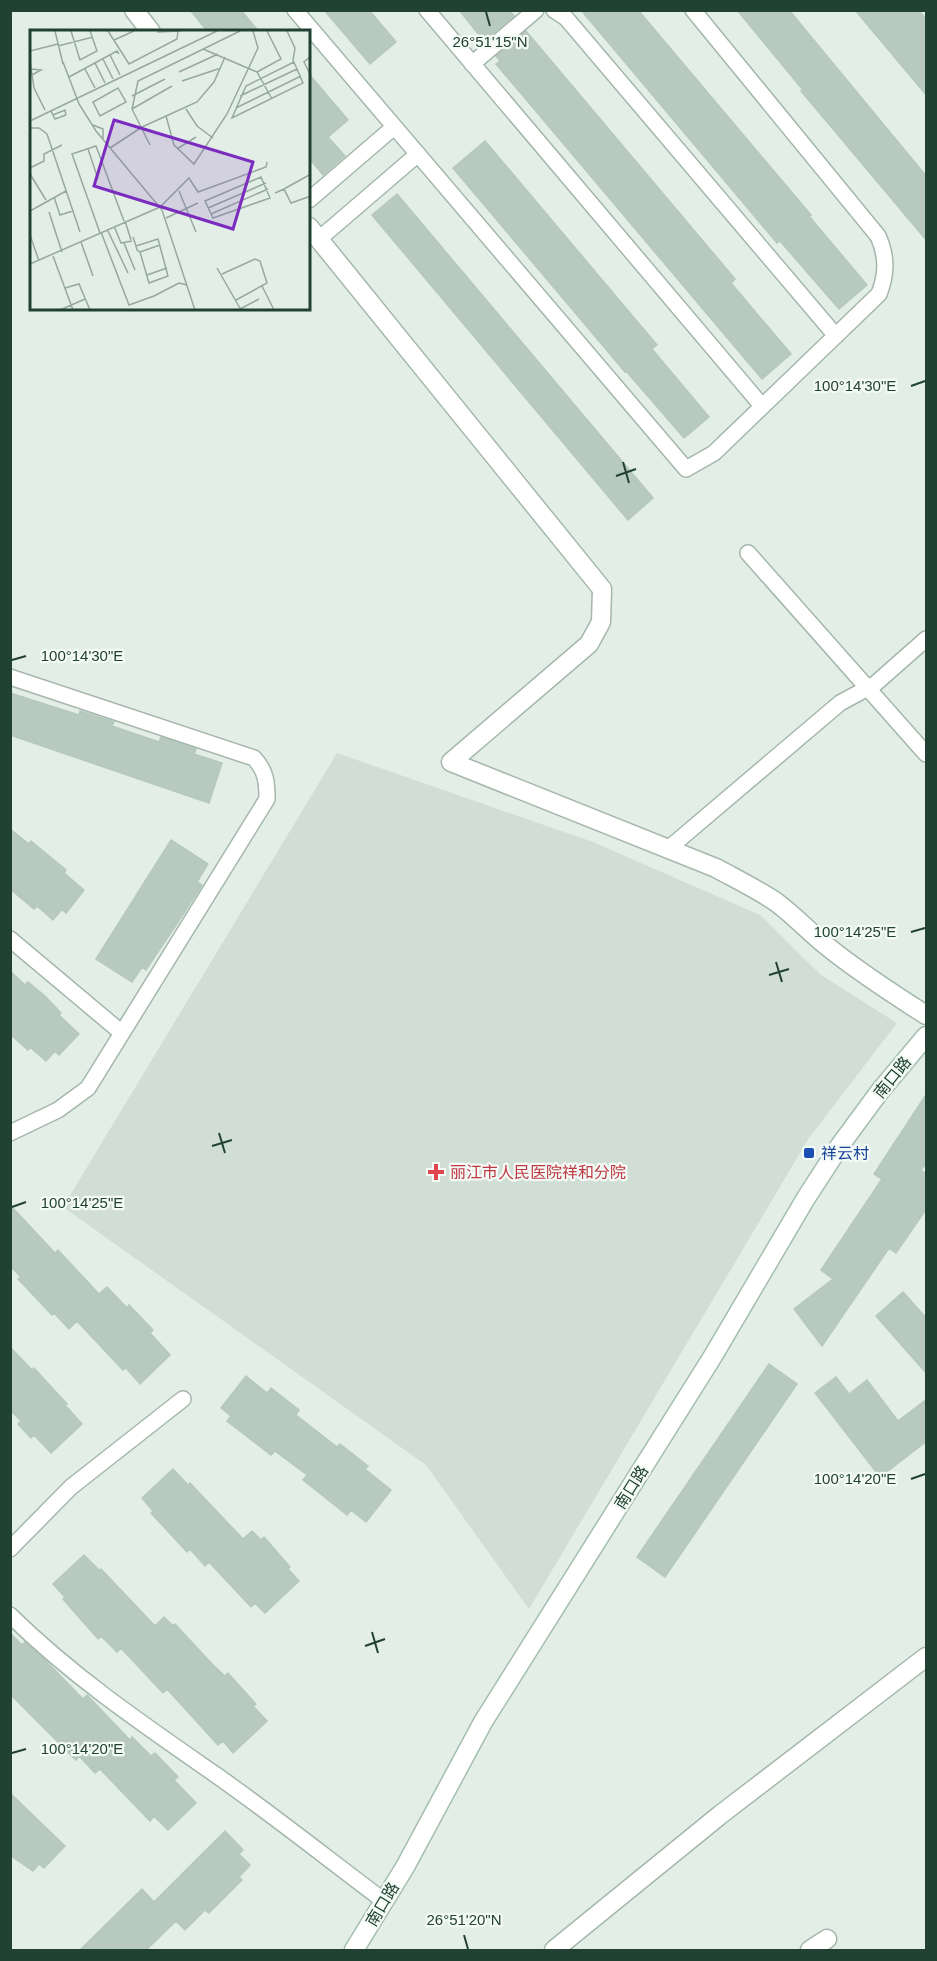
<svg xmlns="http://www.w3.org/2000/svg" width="937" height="1961" viewBox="0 0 937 1961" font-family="Helvetica,'Noto Sans SC',sans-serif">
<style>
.built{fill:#d1ded5}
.building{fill:#b8c9bf;stroke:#b5c9bc;stroke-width:1.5}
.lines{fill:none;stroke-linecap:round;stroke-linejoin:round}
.lane-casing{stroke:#a5b7ad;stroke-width:18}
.street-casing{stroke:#a5b7ad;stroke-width:21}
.secondary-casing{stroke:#a3beaf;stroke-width:21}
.lane{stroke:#fff;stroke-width:15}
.street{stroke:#fff;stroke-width:18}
.secondary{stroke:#fff;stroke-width:18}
.ticks{fill:none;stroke:#214232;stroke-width:2}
.transit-dot{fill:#1a4fb4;stroke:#f4faf6;stroke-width:2}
.health-dot{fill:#e0444e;stroke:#f4faf6;stroke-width:2}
.labels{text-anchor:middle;stroke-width:4.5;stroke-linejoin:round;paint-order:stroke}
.street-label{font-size:16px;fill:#214232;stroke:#f4faf6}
.transit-label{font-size:16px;fill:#164399;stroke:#f4faf6;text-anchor:start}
.health-label{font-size:16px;fill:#be3a42;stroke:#f4faf6;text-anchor:start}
.inset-road{fill:none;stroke:#95a99f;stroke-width:1.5}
.view{fill:#7b2cbf;fill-opacity:0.15;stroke:#7b2cbf;stroke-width:3}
.inset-edge{fill:none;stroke:#214232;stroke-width:3}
.ticks-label{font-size:15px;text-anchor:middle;fill:#214232;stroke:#f4faf6;stroke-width:4.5;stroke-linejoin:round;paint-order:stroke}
</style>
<rect width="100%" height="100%" fill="#e3eee7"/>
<path class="built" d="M 337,753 L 593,842 L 760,915 L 821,975 L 897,1023 L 809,1138 L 529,1609 L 426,1465 L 63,1207 Z"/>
<path class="building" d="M 190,10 L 241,10 L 259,32 L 208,32 Z
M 324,10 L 369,10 L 396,42 L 370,64 Z
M 459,10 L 509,10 L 514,16 L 484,41 Z
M 581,10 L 638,10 L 811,215 L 809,216 L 867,285 L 839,309 L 780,241 L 777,243 Z
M 737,10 L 789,10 L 927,177 L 927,241 L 801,91 L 803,90 Z
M 855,10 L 918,10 L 927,20 L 927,96 Z
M 526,31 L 735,279 L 731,283 L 791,354 L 762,379 L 496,64 L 500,61 L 496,56 Z
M 309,74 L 348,120 L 328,137 L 345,156 L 323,175 L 309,158 Z
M 485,141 L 657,345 L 652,349 L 709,417 L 684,438 L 626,371 L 625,372 L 453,168 Z
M 397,194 L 653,498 L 628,520 L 372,215 Z
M 10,693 L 79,715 L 80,711 L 114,722 L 112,726 L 159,742 L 161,737 L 196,749 L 194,754 L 222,763 L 209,803 L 10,735 Z
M 10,829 L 29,844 L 31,841 L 66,870 L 64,873 L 84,890 L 66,913 L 62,909 L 53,920 L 37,906 L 34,909 L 10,889 Z
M 171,840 L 208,864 L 197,882 L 202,885 L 180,919 L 146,970 L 142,967 L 132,982 L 96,959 Z
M 10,971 L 25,985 L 28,982 L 45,996 L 61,1013 L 59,1015 L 79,1034 L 59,1055 L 55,1051 L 46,1061 L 30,1047 L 28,1050 L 10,1034 Z
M 927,1093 L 927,1162 L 921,1170 L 927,1175 L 927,1208 L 896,1253 L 889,1248 L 822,1346 L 794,1309 L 833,1279 L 821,1270 L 882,1179 L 874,1174 Z
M 10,1205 L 55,1253 L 58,1250 L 99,1294 L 107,1287 L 127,1308 L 129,1305 L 153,1330 L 150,1333 L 170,1355 L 140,1384 L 126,1368 L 123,1370 L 77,1321 L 69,1329 L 54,1313 L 52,1315 L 18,1279 L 21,1277 L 10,1266 Z
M 903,1292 L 927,1319 L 927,1374 L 876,1316 Z
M 10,1347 L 32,1370 L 34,1368 L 67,1404 L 65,1405 L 82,1424 L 51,1453 L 34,1435 L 31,1438 L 18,1424 L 21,1421 L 10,1410 Z
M 769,1364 L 797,1384 L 665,1577 L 637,1557 Z
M 246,1376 L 267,1393 L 271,1388 L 299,1410 L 296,1415 L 337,1447 L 340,1444 L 368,1466 L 365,1469 L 391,1490 L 366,1522 L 351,1510 L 347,1515 L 303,1480 L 307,1475 L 275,1451 L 271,1455 L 227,1421 L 231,1416 L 221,1408 Z
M 836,1377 L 849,1394 L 867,1380 L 898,1421 L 927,1399 L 927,1441 L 880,1477 L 815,1393 Z
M 173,1469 L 188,1485 L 190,1483 L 243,1539 L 252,1531 L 261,1540 L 264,1537 L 290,1567 L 288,1569 L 299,1581 L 265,1613 L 255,1603 L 251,1607 L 209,1562 L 205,1566 L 190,1549 L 187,1552 L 151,1513 L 153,1511 L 142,1498 Z
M 84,1555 L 100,1571 L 101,1569 L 155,1626 L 164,1617 L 173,1626 L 175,1624 L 213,1665 L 225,1676 L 228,1673 L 256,1704 L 253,1706 L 267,1721 L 233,1753 L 223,1741 L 218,1745 L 167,1689 L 163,1693 L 121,1648 L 117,1652 L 101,1636 L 98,1639 L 63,1599 L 65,1597 L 53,1584 Z
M 10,1633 L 22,1645 L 25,1642 L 45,1660 L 83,1699 L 87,1695 L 130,1740 L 132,1737 L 151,1756 L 155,1753 L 178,1777 L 174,1780 L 196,1803 L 168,1830 L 154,1816 L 150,1821 L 100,1769 L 95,1773 L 79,1756 L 76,1760 L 10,1694 Z
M 10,1793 L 65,1846 L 44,1868 L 39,1864 L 33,1871 L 10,1855 Z
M 225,1831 L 243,1850 L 239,1854 L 250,1865 L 239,1877 L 242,1880 L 209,1913 L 205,1910 L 185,1930 L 176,1921 L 146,1950 L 80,1950 L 142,1889 L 154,1902 Z"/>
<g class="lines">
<defs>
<path id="lane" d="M 295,10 L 686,469 L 714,453 L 879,294 C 887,273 887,256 878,236 L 693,10
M 427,10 L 762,406
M 554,10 L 566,18 L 836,336
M 472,64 L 536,10
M 309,200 L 394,127
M 319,239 L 418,154
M 748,553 L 926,754
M 10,677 L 254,758 C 266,771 267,782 267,799 L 88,1088 L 58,1110 L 10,1133
M 668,849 L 840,703 L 875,684 L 926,639
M 10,939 L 122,1033
M 10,1549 L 71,1487 L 183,1399
M 10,1615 C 73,1677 144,1725 216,1775 C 273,1815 328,1859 384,1901"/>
<path id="street" d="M 134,10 L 151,32
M 309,227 L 602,589 L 601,622 L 589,644 L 451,762 L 716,868 C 736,879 757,889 776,902 C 795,916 810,933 828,947 C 859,972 893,994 926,1015
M 554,1950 L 720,1815 L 926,1657
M 810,1950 L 827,1939"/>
<path id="secondary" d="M 354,1950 L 405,1867 L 483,1722 L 713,1356 L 806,1198 L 841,1144 L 880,1091 L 926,1036"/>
</defs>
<use href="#lane" class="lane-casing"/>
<use href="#street" class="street-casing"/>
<use href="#secondary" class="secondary-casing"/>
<use href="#lane" class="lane"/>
<use href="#street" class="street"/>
<use href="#secondary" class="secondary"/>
</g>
<path class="ticks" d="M 486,12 L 490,26M 911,386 L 925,381M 623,462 L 629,483M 616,476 L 636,469M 12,660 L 26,656M 911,932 L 925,928M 776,962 L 782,982M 769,975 L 789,969M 219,1133 L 225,1153M 212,1146 L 232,1140M 12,1207 L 26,1202M 911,1479 L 925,1474M 372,1632 L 378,1653M 365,1646 L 385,1639M 12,1753 L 26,1749M 464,1935 L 468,1949"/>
<rect class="transit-dot" x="803" y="1147" width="12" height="12" rx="3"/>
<path class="health-dot" d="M433 1163h6v6h6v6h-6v6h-6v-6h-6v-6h6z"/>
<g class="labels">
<g class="street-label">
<text transform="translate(892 1077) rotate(-51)" y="6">南口路</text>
<text transform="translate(631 1487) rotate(-58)" y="6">南口路</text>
<text transform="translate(382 1904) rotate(-59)" y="6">南口路</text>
</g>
<g class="transit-label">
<text x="821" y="1159">祥云村</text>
</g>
<g class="health-label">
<text x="450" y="1178">丽江市人民医院祥和分院</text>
</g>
</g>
<g transform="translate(30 30)">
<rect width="280" height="280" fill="#e3eee7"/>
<path class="inset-road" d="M 25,1 L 33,34M 41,1 L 50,30 L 67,21 L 60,1M 78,1 L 99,34 L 147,9 L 148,1M 257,1 L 265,18 L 263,30 L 273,53 L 202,88 L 216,56 L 264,32M 127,2 L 151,1M 84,10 L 104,1M 28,16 L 63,7M 173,19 L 227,42 L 242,69M 0,21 L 28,14M 80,25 L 90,45M 281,26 L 274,32 L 281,46M 73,29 L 83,49M 0,31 L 4,58 L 15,80M 33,32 L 49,74 L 66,101 L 132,180 L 165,280M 65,33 L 75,53M 1,39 L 11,40 L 2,45M 55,39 L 65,58M 149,42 L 188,24M 227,42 L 251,29 L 237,1M 39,47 L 87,21 L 89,24M 152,51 L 191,38M 88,58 L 96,72 L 70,86 L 63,72 ZM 102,66 L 135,49M 210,66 L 267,39M 206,78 L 271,46M 102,79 L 142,56M 156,79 L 167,96 L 183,108M 21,81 L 25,89 L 36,85M 23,85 L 35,80 L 36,85M 136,86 L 144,115 L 164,134 L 197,84 L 228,18 L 223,1M 0,91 L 187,1M 63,95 L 73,99 L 73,110M 0,98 L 9,98 L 17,104 L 50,202M 120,115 L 102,79 L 108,51 L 210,1M 80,118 L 112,97 L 167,72 L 184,52 L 195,27M 58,119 L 68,149M 147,119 L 166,107M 0,138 L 14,131 L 14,124 L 32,115M 0,144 L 16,170M 231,147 L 240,168 L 183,188 L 175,171 ZM 254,159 L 281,144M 149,161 L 166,202M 245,163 L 254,159 L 261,173 L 281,166M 24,167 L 30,185 L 43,181M 178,178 L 236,153M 0,181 L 36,161M 19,182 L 32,222M 181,184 L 238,159M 136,188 L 168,173M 95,191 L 101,210M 84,196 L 91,213 L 102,211M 77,199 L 98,243M 71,202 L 99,275 L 124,266M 70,203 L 42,124 L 66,116 L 94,191M 0,205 L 9,231M 103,207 L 106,216 L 107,220 L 110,222 L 119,253 L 138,246 L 128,209 L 106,216M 51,212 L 63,246M 94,213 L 105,240M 110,222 L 130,215M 23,226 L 43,280M 0,234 L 130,177 L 159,148 L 168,162 L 236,137 L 237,132M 187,238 L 211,280M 192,244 L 225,229 L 230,231 L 237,253 L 206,270M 117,245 L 137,238M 232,256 L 244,280M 35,258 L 49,254 L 60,280M 124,266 L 149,253 L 157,255M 210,279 L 229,269M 30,280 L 55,269"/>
<path class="view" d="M 84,90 L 223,132 L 203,199 L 64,156 Z"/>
<rect width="280" height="280" class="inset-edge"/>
</g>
<g class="ticks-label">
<text x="490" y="47">26°51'15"N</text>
<text x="855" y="391">100°14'30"E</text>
<text x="82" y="661">100°14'30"E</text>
<text x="855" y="937">100°14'25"E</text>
<text x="82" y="1208">100°14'25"E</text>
<text x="855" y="1484">100°14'20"E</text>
<text x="82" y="1754">100°14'20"E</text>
<text x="464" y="1925">26°51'20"N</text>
</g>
<rect width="937" height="1961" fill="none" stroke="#214232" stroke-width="24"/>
</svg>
